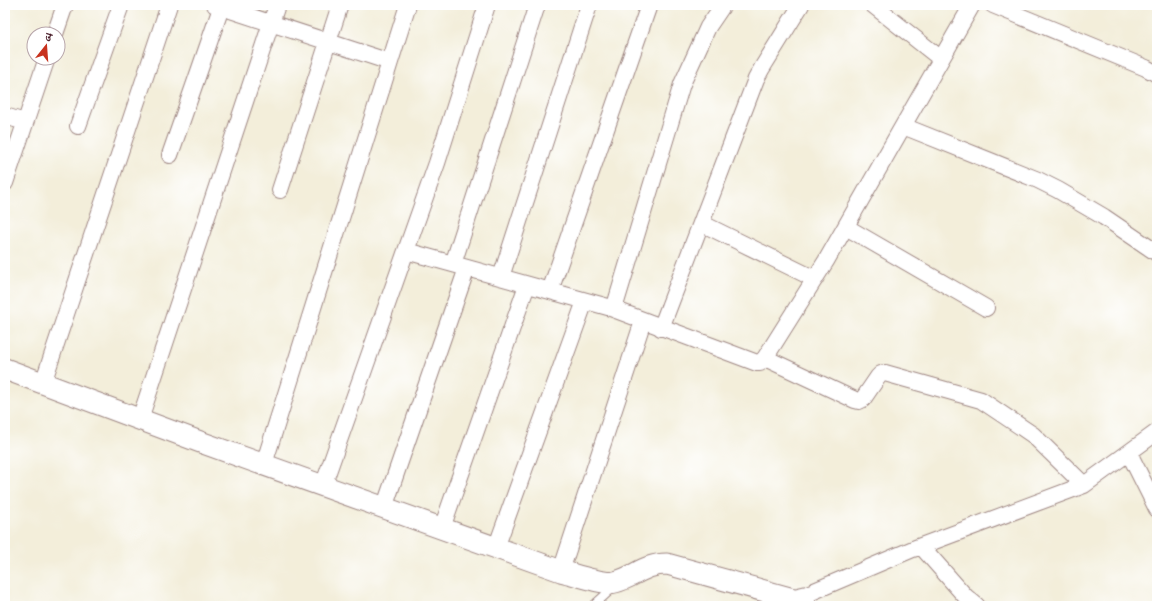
<svg xmlns="http://www.w3.org/2000/svg" width="1162" height="611" viewBox="0 0 1162 611" font-family="Dekko,'Playpen Sans Deva',sans-serif">
<style>
.lines{fill:none;stroke-linecap:round;stroke-linejoin:round}
.service-casing{stroke:#9e8682;stroke-width:10}
.minor-casing{stroke:#9e8682;stroke-width:18}
.tertiary-casing{stroke:#9e8682;stroke-width:23}
.service{stroke:#fff;stroke-width:8}
.minor{stroke:#fff;stroke-width:16}
.tertiary{stroke:#fff;stroke-width:21}
</style>
<rect width="100%" height="100%" fill="#fff"/>
<filter id="ink" filterUnits="userSpaceOnUse"><feTurbulence type="fractalNoise" baseFrequency=".025" numOctaves="2"/><feDisplacementMap in="SourceGraphic" scale="8" xChannelSelector="R" yChannelSelector="G"/><feConvolveMatrix kernelMatrix="1 2 1 2 8 2 1 2 1" color-interpolation-filters="sRGB"/></filter>
<filter id="wash" filterUnits="userSpaceOnUse"><feTurbulence type="fractalNoise" baseFrequency=".012" numOctaves="4" result="noise"/><feDisplacementMap in="SourceGraphic" scale="16" xChannelSelector="R" yChannelSelector="G"/><feGaussianBlur stdDeviation="0.9" result="paint"/><feColorMatrix in="noise" values="0 0 0 0 0 0 0 0 0 0 0 0 0 0 0 0 0 1.4 0 .05"/><feComposite in="paint" operator="in"/></filter>
<g filter="url(#wash)">
<rect width="100%" height="100%" fill="#f3eeda"/>
</g>
<g filter="url(#ink)">
<g class="lines">
<defs>
<path id="service" d="M 593,606 L 615,586"/>
<path id="minor" d="M 215,5 L 390,62 L 264,464
M 873,5 L 941,59
M 993,5 L 1146,68 L 1157,74
M 55,34 L 65,5
M 390,62 L 408,5
M 5,116 L 25,122
M 78,126 L 121,5
M 903,126 L 1038,180 L 1058,190 L 1104,217 L 1157,253
M 170,155 L 222,5
M 5,183 L 47,58
M 280,190 L 340,5
M 701,223 L 815,279
M 846,227 L 986,308
M 406,251 L 608,307 L 757,363 L 760,363 L 765,358 L 826,261 L 972,5
M 453,264 L 537,5
M 501,277 L 589,5
M 550,291 L 649,5
M 614,309 L 682,84 L 708,27 L 723,5
M 661,328 L 756,79 L 762,68 L 801,5
M 765,358 L 855,400 L 859,401 L 863,399 L 878,377 L 881,374 L 885,373 L 981,400 L 1033,435 L 1084,485
M 43,383 L 169,5
M 140,419 L 277,5
M 1129,453 L 1157,509
M 323,486 L 437,163 L 487,5
M 384,508 L 467,268
M 442,528 L 527,285
M 921,546 L 966,597 L 977,606
M 496,548 L 585,301
M 561,571 L 643,321
M 790,598 L 807,594 L 913,549 L 1084,485 L 1157,432"/>
<path id="tertiary" d="M 5,369 L 203,443 L 561,571 C 573,574 604,585 615,582 C 635,577 644,564 667,564 L 790,598 L 805,604"/>
</defs>
<use href="#service" class="service-casing"/>
<use href="#minor" class="minor-casing"/>
<use href="#tertiary" class="tertiary-casing"/>
<use href="#service" class="service"/>
<use href="#minor" class="minor"/>
<use href="#tertiary" class="tertiary"/>
</g>
</g>
<rect width="1162" height="611" fill="none" stroke="#fff" stroke-width="20"/>
<g transform="translate(46 46) rotate(17)"><circle r="19" fill="#ffffff" stroke="#b7a5aa"/>
<path d="M0-3L7 15L0 10L-7 15Z" fill="#c8321e"/>
<text y="-6" font-size="11" font-weight="bold" text-anchor="middle" fill="#4a1f2b">उ</text>
</g>
</svg>
